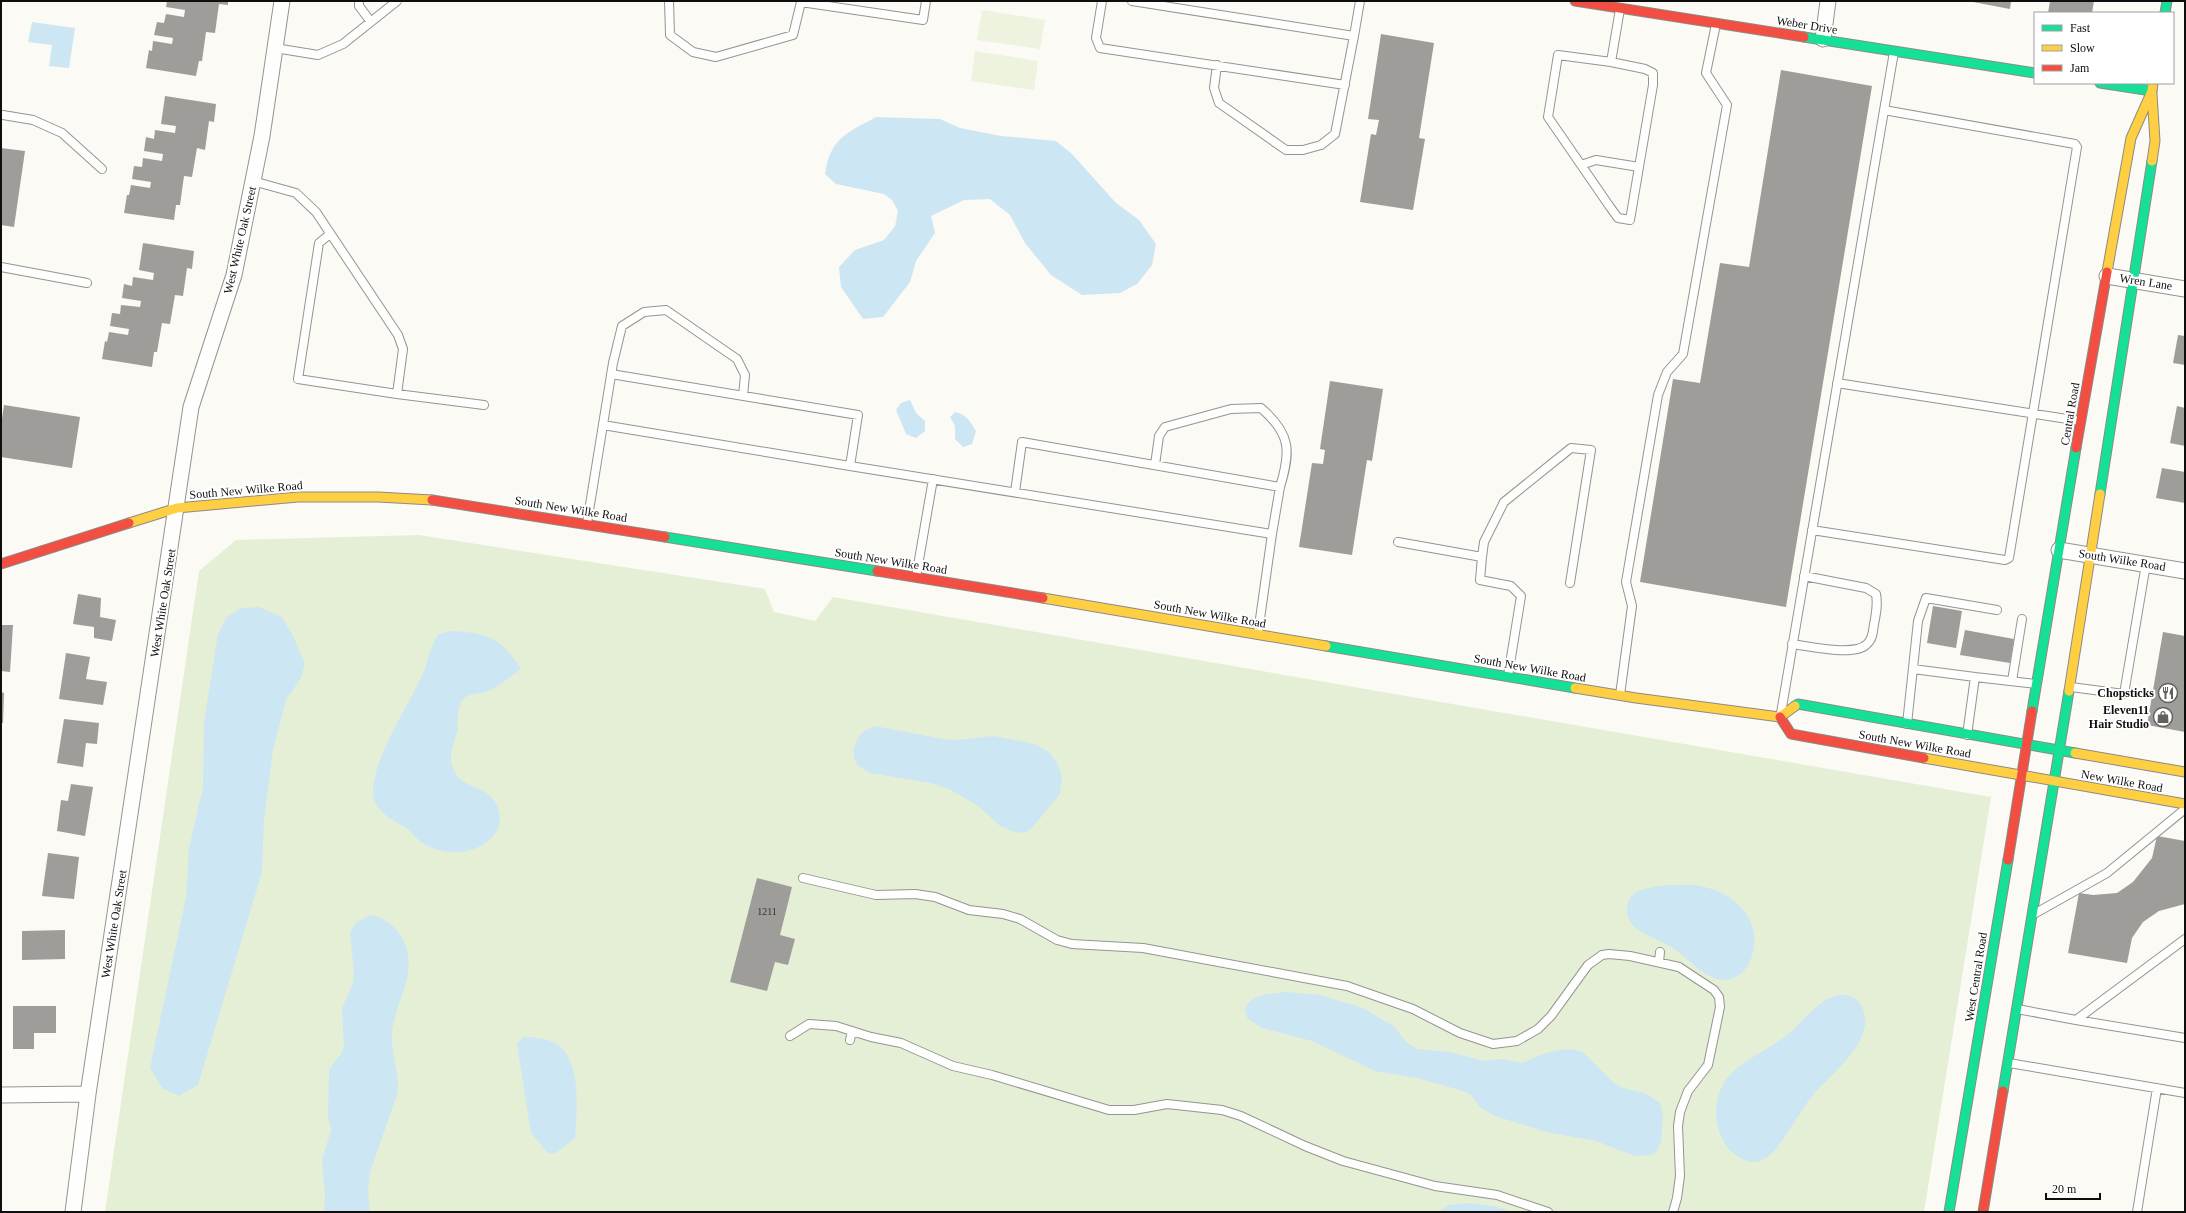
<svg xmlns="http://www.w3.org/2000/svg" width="2186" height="1213" viewBox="0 0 2186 1213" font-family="Georgia,serif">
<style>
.green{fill:#e5efd6}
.pitch{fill:#eef3df}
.water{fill:#cde6f3}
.building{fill:#9f9d99}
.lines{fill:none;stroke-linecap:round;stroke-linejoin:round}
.lane-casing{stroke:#959492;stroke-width:10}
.street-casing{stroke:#959492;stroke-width:17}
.fast-casing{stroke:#8b8b88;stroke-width:11}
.slow-casing{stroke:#8b8b88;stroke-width:11}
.jam-casing{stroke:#8b8b88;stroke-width:11}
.lane{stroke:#fefefd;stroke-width:8}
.street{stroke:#fefefd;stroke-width:15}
.fast{stroke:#16e098;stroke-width:9}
.slow{stroke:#ffcf43;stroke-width:9}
.jam{stroke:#f24e42;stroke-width:9}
.labels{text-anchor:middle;stroke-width:4;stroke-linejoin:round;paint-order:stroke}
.number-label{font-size:10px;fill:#323231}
.street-label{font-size:12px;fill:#0e0e0e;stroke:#fff}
.poi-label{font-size:12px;font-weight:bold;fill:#0e0e0e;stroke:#fff;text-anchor:end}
</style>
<rect width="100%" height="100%" fill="#fbfaf4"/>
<path class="green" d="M 419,535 L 765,589 L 774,612 L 815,621 L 833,597 L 1991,797 L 1924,1212 L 105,1212 L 199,571 L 236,540 Z"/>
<path class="pitch" d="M 982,10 L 1045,20 L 1040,49 L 977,40 Z
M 975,51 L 1038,61 L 1034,90 L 971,81 Z"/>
<path class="water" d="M 32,22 L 75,28 L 69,68 L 49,66 L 52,45 L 28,42 Z
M 876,117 L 940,119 L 960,128 L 1001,136 L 1056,141 L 1072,154 L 1116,203 L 1139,220 L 1156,244 L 1152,265 L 1137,284 L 1120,293 L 1082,295 L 1051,275 L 1025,243 L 1010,215 L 990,199 L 964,200 L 931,216 L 935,233 L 916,261 L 910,282 L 883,317 L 863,319 L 841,287 L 839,267 L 855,250 L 884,240 L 895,226 L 898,211 L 892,200 L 884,194 L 836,184 L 825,174 C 830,138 847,133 876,117 Z
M 910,400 L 916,413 L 925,421 L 925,431 L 916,438 L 906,434 L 896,410 L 901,403 Z
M 955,412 C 967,415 970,421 976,431 L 972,444 L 963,447 L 955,439 L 955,426 L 950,417 Z
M 259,607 L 282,617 L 294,638 L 305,664 L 301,678 L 286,700 L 273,750 L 264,820 L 262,872 L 198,1085 L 179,1096 L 162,1088 L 150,1068 L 186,897 L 189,848 L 203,787 L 204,722 L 218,634 L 227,617 L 241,608 Z
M 452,631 C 487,633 502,638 521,669 C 510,677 499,687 486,692 C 478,694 469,693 463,699 C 456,708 459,721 457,732 C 454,744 447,757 454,770 C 460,784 473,785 485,792 C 504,804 505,829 487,842 C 470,855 442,855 424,844 C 416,839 411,831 403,826 C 389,818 372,809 373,789 C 375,755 409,705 423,673 C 429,660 430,645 439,634 Z
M 875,726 L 943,739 L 957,740 L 994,736 L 1035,744 L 1049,752 L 1058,764 L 1062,778 L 1060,794 L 1032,828 L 1026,832 L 1016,833 L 999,825 L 977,805 L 949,789 L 931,783 L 870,773 L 858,766 C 847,751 858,730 875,726 Z
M 1670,885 C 1679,886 1691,884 1700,886 C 1735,892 1763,920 1752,956 C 1749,968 1738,980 1724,980 C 1703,979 1688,957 1671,947 C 1660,940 1646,936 1636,928 C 1630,923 1627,917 1627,909 C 1628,887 1653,887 1670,885 Z
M 370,915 C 381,916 391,923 398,932 C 424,968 395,997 392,1034 C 391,1054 399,1072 398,1092 L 370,1172 L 368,1191 L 370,1212 L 324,1212 L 325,1196 L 322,1160 L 331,1130 L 328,1116 L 329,1069 L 341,1054 L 344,1045 L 342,1008 L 353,983 L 354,973 L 350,933 L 356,923 Z
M 1286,992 L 1320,995 L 1363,1008 L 1395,1027 L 1406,1042 L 1417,1049 L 1450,1052 L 1484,1061 L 1502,1059 L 1522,1063 L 1543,1054 L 1560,1050 L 1571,1049 L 1583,1052 L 1614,1083 L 1623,1088 L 1645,1093 L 1660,1103 L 1663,1117 L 1661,1142 L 1656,1152 L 1651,1155 L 1635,1156 L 1596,1141 L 1546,1132 L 1495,1116 L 1481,1108 L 1470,1094 L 1463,1091 L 1417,1078 L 1375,1071 L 1312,1041 L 1262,1028 L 1247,1018 L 1245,1008 C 1253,993 1272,994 1286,992 Z
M 1838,995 C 1847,994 1856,996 1861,1005 C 1880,1038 1831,1074 1813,1095 C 1804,1106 1797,1119 1789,1130 C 1782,1141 1773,1156 1760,1161 C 1754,1163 1746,1162 1740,1158 C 1716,1144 1709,1107 1724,1083 C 1735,1064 1768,1050 1786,1036 C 1803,1022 1816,1001 1838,995 Z
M 523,1037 C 534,1037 547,1038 557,1044 C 582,1061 577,1112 575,1138 L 556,1153 L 548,1153 L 531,1133 L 517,1044 Z
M 1469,1203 L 1497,1207 L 1514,1212 L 1438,1212 L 1449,1205 Z"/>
<path class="building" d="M 167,1 L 228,1 L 228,5 L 219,4 L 215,33 L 206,32 L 202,61 L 199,61 L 196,76 L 146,68 L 149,50 L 152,51 L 153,41 L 172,44 L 173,38 L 154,35 L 157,22 L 164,23 L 166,14 L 184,17 L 185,10 L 166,7 Z
M 1968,1 L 2011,1 L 2010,9 Z
M 2050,1 L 2094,1 L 2092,13 L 2048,13 Z
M 1381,34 L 1434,43 L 1419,138 L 1425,139 L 1413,210 L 1360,202 L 1371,134 L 1376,135 L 1379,120 L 1368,119 Z
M 1781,70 L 1872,86 L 1786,607 L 1640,582 L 1673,379 L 1700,383 L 1720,263 L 1749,267 Z
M 165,96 L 216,104 L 214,122 L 209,121 L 205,150 L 197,148 L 192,177 L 184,176 L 180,205 L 176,205 L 174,220 L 124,213 L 127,195 L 129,195 L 131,185 L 150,188 L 151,182 L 132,179 L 134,166 L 142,167 L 143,158 L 162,161 L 163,154 L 144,151 L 146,137 L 154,139 L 155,130 L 175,133 L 176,126 L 161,124 Z
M 1,148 L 25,151 L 14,227 L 1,225 Z
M 143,243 L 194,251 L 192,269 L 187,268 L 183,296 L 175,295 L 170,324 L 162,323 L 157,352 L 154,352 L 152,367 L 102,359 L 105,341 L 107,342 L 109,332 L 128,335 L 129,329 L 110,326 L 112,313 L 120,314 L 121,305 L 140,307 L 141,301 L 122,298 L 124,284 L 132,286 L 133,277 L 153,280 L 154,273 L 139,270 Z
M 2178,335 L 2185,336 L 2185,365 L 2173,363 Z
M 1330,381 L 1383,389 L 1372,461 L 1367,460 L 1352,555 L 1299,547 L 1312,463 L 1323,464 L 1325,450 L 1320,449 Z
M 4,405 L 80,417 L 72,468 L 1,457 L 1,425 Z
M 2177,406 L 2185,408 L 2185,446 L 2170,443 Z
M 2162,468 L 2185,472 L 2185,503 L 2156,498 Z
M 78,594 L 101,598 L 100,617 L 116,620 L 112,641 L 94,638 L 94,627 L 73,624 Z
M 1933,606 L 1962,611 L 1956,648 L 1927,643 Z
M 1,625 L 13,625 L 10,672 L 1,671 Z
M 1965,630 L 2014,639 L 2010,663 L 1960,655 Z
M 2163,632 L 2185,636 L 2185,732 L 2147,725 Z
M 66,653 L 90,657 L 86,679 L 107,682 L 103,705 L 59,699 Z
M 1,692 L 4,693 L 3,723 L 1,723 Z
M 64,719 L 99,723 L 97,744 L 86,743 L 83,767 L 57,763 Z
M 71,784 L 93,787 L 85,836 L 57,831 L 61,800 L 68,801 Z
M 2157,836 L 2185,841 L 2185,904 L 2159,911 L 2143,922 L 2132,938 L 2127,963 L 2068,953 L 2079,893 L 2093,895 L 2117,893 L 2133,882 L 2152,858 Z
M 48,853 L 79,857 L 74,899 L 42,896 Z
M 757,878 L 792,887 L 780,935 L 795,939 L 788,965 L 775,962 L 767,991 L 730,982 Z
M 65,930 L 65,959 L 22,960 L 22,931 Z
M 13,1006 L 56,1006 L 56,1033 L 34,1033 L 34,1049 L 13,1049 Z"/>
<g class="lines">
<defs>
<path id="lane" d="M 359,1 L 359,6 L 371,22
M 669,1 L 670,35 L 693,52 L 716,57 L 793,35 L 801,2 L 923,20 L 926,1
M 1102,1 L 1096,38 L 1100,48 L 1345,85
M 1132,1 L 1354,36 L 1360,1
M 275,48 L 318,55 L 343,44 L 397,1
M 1611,62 L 1645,69 L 1653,73 L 1653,85 L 1639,167
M 1217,65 L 1214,88 L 1219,103 L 1286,150 L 1303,150 L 1321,145 L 1335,134 L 1354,36
M 3,115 L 33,120 L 62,133 L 102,169
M 1581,165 L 1596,160 L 1639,167 L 1630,220 L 1618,218 L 1610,207 L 1548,117 L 1558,55 L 1611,62 L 1620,9
M 253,181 L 296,193 L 316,212 L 398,335 L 403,349 L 397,394 L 484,405
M 330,234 L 319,243 L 298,379 L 397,394
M 1,267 L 87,283
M 1837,383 L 2080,421
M 603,425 L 850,466 L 858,415 L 611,374
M 1155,465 L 1159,436 L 1165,427 L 1231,409 L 1261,408 C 1291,434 1291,451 1280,487
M 850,466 L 1272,534 L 1258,633
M 1015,492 L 1022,442 L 1280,487 L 1272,534
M 587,523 L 613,363 L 622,326 L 644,312 L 666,310 L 737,359 L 745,375 L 743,396
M 1812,530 L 2005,560 L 2009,558 L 2077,147 L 2075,144 L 1884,110
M 1398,542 L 1482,557 L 1480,580 L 1511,586 L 1521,596 L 1508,676
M 1482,557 L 1484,542 L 1504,502 L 1571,448 L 1591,450 L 1570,583
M 916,577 L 933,479
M 1792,644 C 1809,646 1855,657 1867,644 C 1873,639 1873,631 1874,624 C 1876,614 1878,605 1876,594 L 1866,588 L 1804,576
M 1913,669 L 1975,677
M 2012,681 L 2022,619
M 2071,687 L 2124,694 L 2146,564
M 1620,695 L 1632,606 L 1626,582 L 1658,395 L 1667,372 L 1683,354 L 1727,105 L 1706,73 L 1716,24
M 1781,713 L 1894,52
M 1907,724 L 1918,621 L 1926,598 L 1997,610
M 1967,735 L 1975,677 L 2036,684
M 803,878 L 876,895 L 915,894 L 935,897 L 969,910 L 1003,914 L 1020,919 L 1057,940 L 1072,944 L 1143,948 L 1347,986 L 1413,1009 L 1460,1033 L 1493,1044 L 1517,1041 L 1538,1029 L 1551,1016 L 1588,965 L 1602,955 L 1609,954 L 1630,956 L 1679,967 L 1714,990 L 1719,997 L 1720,1007 L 1708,1065 L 1688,1091 L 1680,1112 L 1678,1126 L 1680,1176 L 1677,1198 L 1673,1212
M 2034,914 L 2107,873 L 2185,809
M 1659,962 L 1660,952
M 2017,1009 L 2076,1020 L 2185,939
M 2076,1020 L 2185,1038
M 790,1036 L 809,1024 L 836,1026 L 871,1037 L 901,1043 L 953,1066 L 992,1075 L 1109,1110 L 1134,1110 L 1167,1104 L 1222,1110 L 1241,1116 L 1305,1146 L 1343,1161 L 1435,1186 L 1497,1195 L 1548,1212
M 850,1040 L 852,1031
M 2009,1063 L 2185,1093
M 2137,1212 L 2157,1088"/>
<path id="street" d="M 1823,39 L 1828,1
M 2107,276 L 2185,289
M 2059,550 L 2185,571
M 1,1095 L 88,1094
M 73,1212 L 88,1094 L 191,407 L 234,275 L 262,136 L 282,1"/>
<path id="fast" d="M 2165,13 L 2167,1
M 1804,37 L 2035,73
M 2100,83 L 2152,91
M 2100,494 L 2152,161
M 665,537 L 877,571
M 1326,646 L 1575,688
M 1795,706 L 1798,704 L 2075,753
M 2032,711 L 2076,448
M 2003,1091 L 2069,691
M 1949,1212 L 2008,860"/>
<path id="slow" d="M 2152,161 L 2155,141 L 2152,94
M 2107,272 L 2131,138 L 2152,91 L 2153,83
M 129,523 L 177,508 L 298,497 L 378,497 L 432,500
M 1043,598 L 1326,646
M 1575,688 L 1636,698 L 1780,717 L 1795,706
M 2069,691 L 2100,494
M 2075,753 L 2185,772
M 1924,758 L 2185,804"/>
<path id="jam" d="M 1575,1 L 1804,37
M 2076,448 L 2107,272
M 432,500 L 665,537
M 1,564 L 129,523
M 877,571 L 1043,598
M 1780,717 L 1791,734 L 1924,758
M 2008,860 L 2032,711
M 1983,1212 L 2003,1091"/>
</defs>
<use href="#lane" class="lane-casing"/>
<use href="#street" class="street-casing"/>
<use href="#fast" class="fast-casing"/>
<use href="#slow" class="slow-casing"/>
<use href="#jam" class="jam-casing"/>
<use href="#lane" class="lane"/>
<use href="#street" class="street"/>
<use href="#fast" class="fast"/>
<use href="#slow" class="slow"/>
<use href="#jam" class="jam"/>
</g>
<defs>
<symbol id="restaurant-ring" viewBox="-11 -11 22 22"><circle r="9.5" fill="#fff" stroke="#61615e" stroke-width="1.5"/><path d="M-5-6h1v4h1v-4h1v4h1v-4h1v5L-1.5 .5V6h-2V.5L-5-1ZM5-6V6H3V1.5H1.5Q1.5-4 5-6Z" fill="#61615e"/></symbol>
<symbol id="shop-ring" viewBox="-11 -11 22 22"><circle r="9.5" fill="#fff" stroke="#61615e" stroke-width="1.5"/><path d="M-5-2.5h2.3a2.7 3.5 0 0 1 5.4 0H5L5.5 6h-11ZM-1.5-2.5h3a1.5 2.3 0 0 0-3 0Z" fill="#61615e"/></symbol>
</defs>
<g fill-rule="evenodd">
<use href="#restaurant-ring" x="2157" y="682" width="22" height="22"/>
<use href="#shop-ring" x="2152" y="706" width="22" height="22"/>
</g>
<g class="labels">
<g class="number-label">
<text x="767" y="915">1211</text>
</g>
<g class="street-label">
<text transform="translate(1807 25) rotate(9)" y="4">Weber Drive</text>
<text transform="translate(240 240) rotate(-77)" y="4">West White Oak Street</text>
<text transform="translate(2146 282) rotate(9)" y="4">Wren Lane</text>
<text transform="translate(2070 414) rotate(-80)" y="4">Central Road</text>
<text transform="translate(246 490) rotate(-5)" y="4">South New Wilke Road</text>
<text transform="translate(571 509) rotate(9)" y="4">South New Wilke Road</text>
<text transform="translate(2122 560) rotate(9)" y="4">South Wilke Road</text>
<text transform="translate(891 561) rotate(9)" y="4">South New Wilke Road</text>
<text transform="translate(163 603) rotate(-81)" y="4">West White Oak Street</text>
<text transform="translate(1210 614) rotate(10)" y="4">South New Wilke Road</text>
<text transform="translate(1530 668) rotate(10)" y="4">South New Wilke Road</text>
<text transform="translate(1915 744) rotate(10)" y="4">South New Wilke Road</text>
<text transform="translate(2122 781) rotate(10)" y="4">New Wilke Road</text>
<text transform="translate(114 924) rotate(-81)" y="4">West White Oak Street</text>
<text transform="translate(1976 977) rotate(-81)" y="4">West Central Road</text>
</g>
<g class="poi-label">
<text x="2154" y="697">Chopsticks</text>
<text x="2149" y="714">Eleven11<tspan x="2149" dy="14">Hair Studio</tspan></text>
</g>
</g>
<rect width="2186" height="1213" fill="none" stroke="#0e0e0e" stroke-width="4"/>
<rect x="2034" y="12" width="140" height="72" fill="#ffffff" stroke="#9f9f9f"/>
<rect x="2042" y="25" width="20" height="6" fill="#16e098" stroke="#9f9f9f"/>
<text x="2070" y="32" font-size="12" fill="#0e0e0e">Fast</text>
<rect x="2042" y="45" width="20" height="6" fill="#ffcf43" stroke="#9f9f9f"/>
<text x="2070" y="52" font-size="12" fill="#0e0e0e">Slow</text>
<rect x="2042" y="65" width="20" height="6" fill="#f24e42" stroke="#9f9f9f"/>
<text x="2070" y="72" font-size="12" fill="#0e0e0e">Jam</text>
<path d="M2046 1193v6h54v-6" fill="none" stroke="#0e0e0e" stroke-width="2"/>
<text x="2052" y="1193" font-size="12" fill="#0e0e0e" stroke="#ffffff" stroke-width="3" paint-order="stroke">20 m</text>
</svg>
